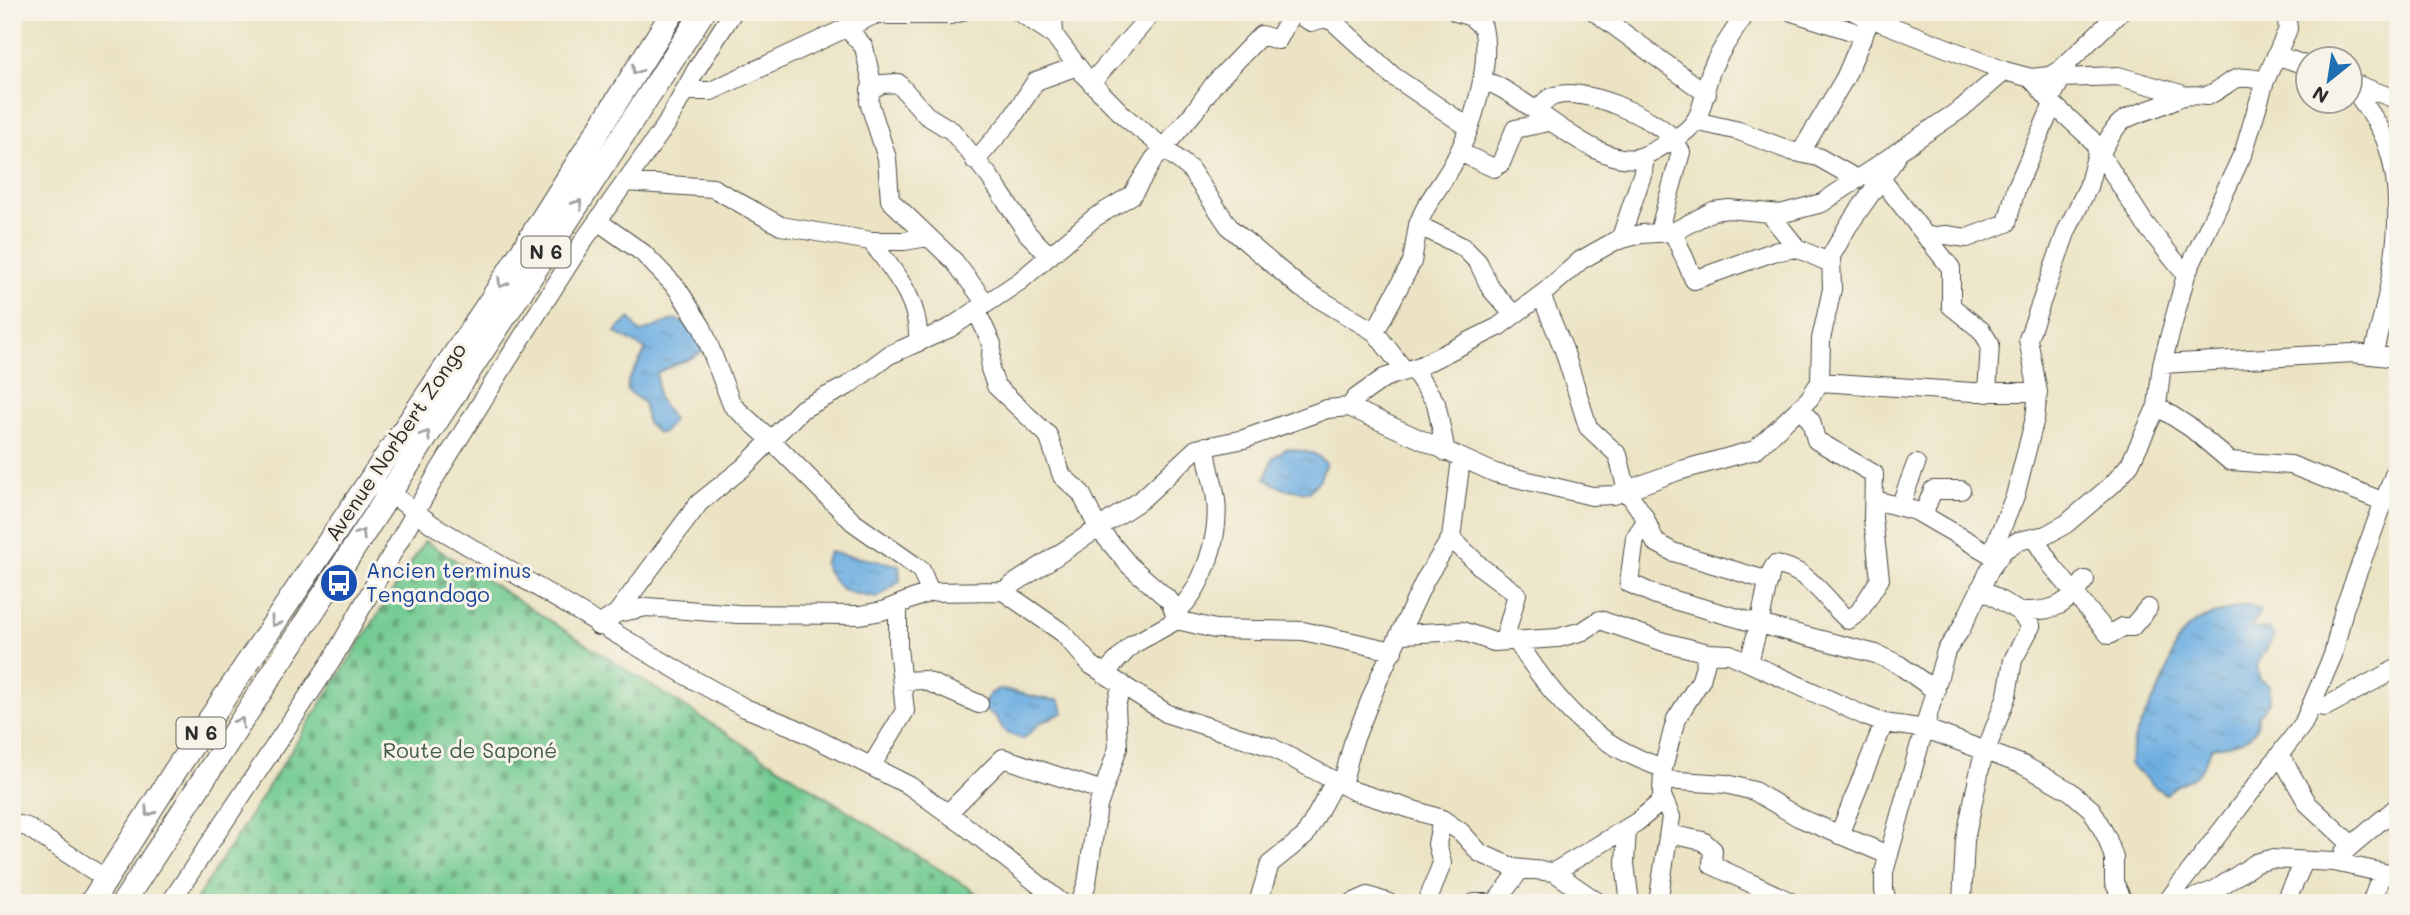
<svg xmlns="http://www.w3.org/2000/svg" width="2410" height="915" viewBox="0 0 2410 915" font-family="Mali,sans-serif">
<style>
.cemetery{fill:url(#cemetery-stones);stroke:#4e7a5e;stroke-width:2}
.water{fill:url(#water-ripples);stroke:#4c6d86;stroke-width:2}
.lines{fill:none;stroke-linecap:round;stroke-linejoin:round}
.minor-casing{stroke:#484742;stroke-width:20}
.major-casing{stroke:#484742;stroke-width:25}
.minor{stroke:#fff;stroke-width:18}
.major{stroke:#fff;stroke-width:23}
.oneway{stroke:#a0a0a0}
.labels{text-anchor:middle;stroke-width:6;stroke-linejoin:round;paint-order:stroke}
.shield{fill:#f7f3e8;stroke:#686764;stroke-width:2}
.shield-label{font-size:19px;font-weight:bold;fill:#2b2b2b}
.street-label{font-size:21px;fill:#2b2b2b;stroke:#f7f3e8}
.transit-label{font-size:21px;fill:#164399;stroke:#f7f3e8;text-anchor:start}
.park-label{font-size:21px;fill:#405b49;stroke:#f7f3e8}
</style>
<defs>
<pattern id="cemetery-stones" width="16" height="16" patternUnits="userSpaceOnUse" patternTransform="scale(1.75)"><rect width="16" height="16" fill="#71ca90"/><path d="M2 7V4a2 2 0 0 1 4 0v3zM10 15v-3a2 2 0 0 1 4 0v3z" fill="#5da476"/></pattern>
<pattern id="water-ripples" width="26" height="14" patternUnits="userSpaceOnUse" patternTransform="scale(1.75)"><rect width="26" height="14" fill="#6eafe2"/><path d="M2 4q2-2 4 0t4 0M15 11q2-2 4 0t4 0" fill="none" stroke="#5b8fb7"/></pattern>
</defs>
<rect width="100%" height="100%" fill="#f7f3e8"/>
<filter id="ink" filterUnits="userSpaceOnUse"><feTurbulence type="fractalNoise" baseFrequency=".0143" numOctaves="2"/><feDisplacementMap in="SourceGraphic" scale="14" xChannelSelector="R" yChannelSelector="G"/><feConvolveMatrix kernelMatrix="1 2 1 2 8 2 1 2 1" color-interpolation-filters="sRGB"/></filter>
<filter id="wash" filterUnits="userSpaceOnUse"><feTurbulence type="fractalNoise" baseFrequency=".00686" numOctaves="4" result="noise"/><feDisplacementMap in="SourceGraphic" scale="28" xChannelSelector="R" yChannelSelector="G"/><feGaussianBlur stdDeviation="1.57" result="paint"/><feColorMatrix in="noise" values="0 0 0 0 0 0 0 0 0 0 0 0 0 0 0 0 0 1.4 0 .05"/><feComposite in="paint" operator="in"/></filter>
<g filter="url(#wash)">
<rect width="100%" height="100%" fill="#ebe3c3"/>
<path class="cemetery" d="M 425,541 L 992,903 L 194,903 Z"/>
<path class="water" d="M 630,318 L 640,333 L 675,319 L 702,331 L 707,347 C 693,361 674,363 657,373 L 658,398 L 673,420 L 664,432 L 658,433 L 647,423 L 644,403 L 627,390 L 628,381 L 646,350 L 615,332 Z
M 1287,448 L 1315,454 L 1326,463 L 1320,479 L 1309,492 L 1284,489 L 1265,479 L 1273,458 Z
M 829,552 L 899,565 L 900,581 L 877,598 C 847,592 838,594 824,564 Z
M 2248,605 L 2260,611 L 2251,628 L 2269,629 L 2274,636 L 2257,665 L 2259,678 L 2270,686 L 2270,701 L 2258,716 C 2258,741 2234,745 2212,747 C 2207,757 2204,769 2194,776 C 2183,784 2178,782 2166,794 C 2151,787 2144,774 2130,765 C 2130,734 2151,708 2163,681 C 2172,661 2172,639 2192,625 C 2208,614 2230,610 2248,605 Z
M 998,689 C 1020,691 1037,700 1059,700 L 1064,712 L 1040,723 L 1023,739 L 1006,733 L 995,716 L 981,708 L 989,695 Z"/>
</g>
<g filter="url(#ink)">
<g class="lines">
<defs>
<path id="minor" d="M 1019,12 L 1054,35 L 1084,75 L 1125,117 L 1190,169 L 1230,228 L 1301,288 L 1375,332 L 1405,371
M 1053,12 L 1054,35
M 1293,12 L 1311,22 L 1325,18 L 1334,22 L 1393,76 L 1468,127
M 1456,12 L 1471,17 L 1483,27 C 1492,66 1472,129 1453,164 C 1441,186 1426,201 1418,225 L 1463,247 L 1478,262 L 1491,289 L 1514,315
M 1595,12 L 1707,94
M 1792,12 L 1864,35
M 1855,12 L 2005,71
M 846,27 L 864,47 L 872,83 L 869,102 L 887,158 L 890,200 L 954,261 L 986,303
M 2276,55 L 2308,66
M 2031,78 L 2053,104 L 2091,139 L 2145,224 L 2186,275
M 1482,80 C 1524,91 1596,171 1640,157 C 1652,154 1663,145 1674,139 C 1653,117 1584,86 1554,96 C 1547,98 1542,105 1537,110
M 2350,82 L 2398,100
M 1091,83 L 1153,12
M 2350,84 C 2363,103 2379,122 2387,144 C 2410,211 2390,288 2373,355
M 870,90 L 882,84 L 898,83 L 926,115 L 952,131 L 989,176 L 1028,234 L 1050,256
M 684,91 L 711,91 L 874,15 L 950,15 L 961,12
M 2050,100 L 2062,78 L 2118,76 L 2181,94
M 1695,121 L 1739,131 L 1791,151 L 1818,157 L 1855,178
M 1459,152 L 1494,168 L 1501,163 L 1515,129 L 1549,122
M 1801,152 L 1845,78 L 1870,20
M 2101,153 C 2119,119 2119,120 2154,108 C 2180,99 2177,93 2207,96 C 2235,83 2228,72 2265,81
M 975,161 L 1010,121 L 1036,81 L 1077,66
M 1882,180 L 1951,268 L 1951,306 L 1981,330 L 1990,344 L 1987,393
M 626,182 L 713,188 L 781,226 L 871,241 C 893,271 920,300 918,340
M 1769,213 L 1797,248 L 1830,263
M 599,222 L 643,253 L 677,288 L 702,327 L 732,405 L 770,439 L 853,522 L 921,570 L 930,592
M 1659,232 L 1681,152 L 1674,139 C 1710,120 1699,94 1714,64 C 1723,46 1735,29 1747,12
M 1673,232 L 1694,280 L 1773,252 L 1797,248
M 1926,237 L 1946,235 L 1967,238 L 2007,223 L 2016,189 L 2053,104
M 1620,240 L 1643,172 L 1645,155
M 871,241 L 904,241 L 928,237
M 1541,295 L 1564,350 L 1588,427 L 1618,455 L 1627,491 L 1644,516 L 1655,542 L 1673,552 L 1769,581
M 976,310 L 992,344 L 990,369 L 996,386 L 1048,435 L 1062,476 L 1081,493 L 1098,528 L 1129,565 L 1170,601 L 1177,620
M 1375,332 L 1412,262 L 1418,225
M 2162,364 L 2353,353 L 2398,358
M 1413,369 L 1436,403 L 1446,452
M 1820,382 L 1973,392 L 2038,392
M 2157,406 L 2191,428 L 2230,461 L 2291,465 L 2382,501
M 1349,407 L 1495,473 L 1592,496 L 1614,495 L 1678,471 L 1755,450 L 1809,399 L 1820,382 L 1821,339 L 1832,289 L 1831,256 L 1848,226 L 1896,158
M 1799,408 L 1811,421 L 1816,440 L 1874,474 L 1873,519 L 1880,579 L 1859,612 L 1848,620 C 1825,600 1809,568 1775,565 C 1768,572 1763,611 1759,624 L 1876,654 L 1898,664 L 1936,691
M 382,487 L 433,525 L 687,676 L 745,708 L 793,727 L 910,786 L 968,828 L 1062,903
M 1875,500 L 1916,511 L 1997,558
M 1900,506 L 1916,464
M 1923,515 L 1933,490 L 1961,490
M 1646,521 L 1635,538 L 1629,583 L 1656,595 L 1759,624 L 1749,662
M 1451,538 L 1482,568 L 1517,594 L 1504,641
M 2034,538 L 2052,566 L 2109,635 L 2123,627 L 2132,627 L 2148,608
M 1991,554 L 2015,496 L 2035,418 L 2038,392 L 2028,339 L 2067,230 L 2088,187 L 2098,149
M 1003,591 L 1063,633 L 1091,665 L 1168,714 L 1271,747 L 1354,791 L 1442,819 L 1461,832 L 1480,853 L 1514,868 L 1554,872 L 1599,903
M 1176,612 C 1204,589 1220,535 1216,500 C 1214,482 1207,465 1206,446
M 617,613 L 699,503 L 744,467 L 802,409 L 847,386 L 889,355 L 950,328 L 1020,281 L 1094,218 L 1132,195 L 1154,159 L 1194,112 L 1214,84 L 1261,35 L 1278,40 L 1292,12
M 2024,616 L 2027,611 C 2058,611 2067,603 2085,580
M 598,626 L 617,613 L 647,607 L 738,614 L 860,615 L 882,611 L 930,592 L 1003,591 L 1141,500 L 1196,449 L 1244,439 L 1327,409 L 1349,407 L 1356,398 L 1384,378 L 1420,366 L 1498,327 L 1546,291 L 1581,260 L 1615,241 L 1641,234 L 1673,232 L 1713,211 L 1729,209 L 1780,214 L 1822,203 L 1961,109 L 2005,71 L 2031,78 L 2049,76 L 2059,71 L 2120,12
M 1402,634 L 1462,631 L 1494,642 L 1558,638 L 1583,631 L 1600,620 L 1664,642 L 1708,653 L 1730,654 L 1865,716 L 1884,723 L 1926,729 L 2023,765 L 2070,791 L 2092,810 L 2107,838 L 2114,858 L 2114,882 L 2124,903
M 1516,640 C 1556,702 1591,744 1663,768
M 1104,674 L 1132,645 L 1177,620 L 1215,629 L 1303,631 L 1393,651
M 903,681 L 924,680 L 979,704
M 2312,705 L 2325,707 L 2398,668
M 2280,755 L 2308,804 L 2352,845
M 872,765 L 905,711 L 898,648 L 898,605
M 1664,780 L 1726,784 L 1754,791 L 1798,817 L 1888,855
M 1342,785 L 1353,743 L 1380,676 L 1425,580 L 1451,538 L 1461,459
M 948,813 L 1003,758 L 1103,791
M 1627,829 L 1625,864 L 1630,903
M 12,831 L 20,825 L 27,827 L 106,879
M 1669,834 L 1703,841 L 1713,850 L 1712,865 L 1793,903
M 1839,835 L 1884,723
M 2344,852 L 2398,806
M 1554,872 L 1637,822 L 1663,800
M 170,903 L 332,660 L 437,474 L 507,361 L 586,237 L 666,125 L 696,70 L 733,12
M 1080,903 L 1087,883 L 1098,806 L 1118,748 L 1116,706 L 1122,684
M 1258,903 L 1270,864 L 1305,836 L 1335,781
M 1352,903 L 1368,896 L 1389,903
M 1427,903 L 1442,863 L 1437,844 L 1442,819
M 1474,903 L 1486,903
M 1495,903 L 1521,869
M 1658,903 L 1671,817 L 1662,796 L 1663,768 L 1676,719 L 1701,680 L 1708,653
M 1888,903 L 1884,891 L 1884,872 L 1946,651 L 1961,629 L 1990,569 L 2004,550 L 2018,541 L 2046,535 L 2066,524 L 2113,484 L 2130,464 L 2157,406 L 2162,364 L 2186,275 L 2244,151 L 2265,81 L 2288,29 L 2286,12
M 1962,903 L 1965,840 L 1981,764 L 2007,695 L 2013,660 L 2031,626 L 2018,611 L 1980,588
M 2166,903 L 2303,724 L 2333,655 L 2344,609 L 2398,464
M 2181,903 L 2215,890 L 2256,863 L 2271,859 L 2334,862 L 2398,876
M 2285,903 L 2304,862
M 2371,903 L 2382,874"/>
<path id="major" d="M 91,903 L 175,771 L 491,300 L 673,12
M 123,903 L 703,12"/>
</defs>
<use href="#minor" class="minor-casing"/>
<use href="#major" class="major-casing"/>
<use href="#minor" class="minor"/>
<use href="#major" class="major"/>
</g>
<defs><path id="oneway-chevron" d="M-2-3.5L2.5 0L-2 3.5" fill="none" stroke-width="1.6" stroke-linecap="round" stroke-linejoin="round" transform="scale(1.75)"/></defs>
<g class="oneway">
<use href="#oneway-chevron" transform="translate(636 70) rotate(122)"/>
<use href="#oneway-chevron" transform="translate(578 204) rotate(-55)"/>
<use href="#oneway-chevron" transform="translate(502 283) rotate(122)"/>
<use href="#oneway-chevron" transform="translate(426 435) rotate(-56)"/>
<use href="#oneway-chevron" transform="translate(361 534) rotate(-58)"/>
<use href="#oneway-chevron" transform="translate(275 622) rotate(124)"/>
<use href="#oneway-chevron" transform="translate(240 722) rotate(-57)"/>
<use href="#oneway-chevron" transform="translate(149 812) rotate(123)"/>
</g>
</g>
<defs>
<symbol id="bus-disc" viewBox="-11 -11 22 22"><circle r="9.5" fill="#1a4fb4" stroke="#f7f3e8"/><path d="M-5-6H5V4H4V6H2V4H-2V6H-4V4H-5ZM-3.5-4V0h7V-4ZM-3.5 1.2v1.5H-2V1.2ZM2 1.2v1.5H3.5V1.2Z" fill="#fff"/></symbol>
</defs>
<g fill-rule="evenodd">
<use href="#bus-disc" x="317" y="561" width="44" height="44"/>
</g>
<g class="labels">
<g class="shield">
<rect x="521.5" y="236.5" width="49" height="31" rx="5"/>
<rect x="176.5" y="717.5" width="49" height="31" rx="5"/>
</g>
<g class="shield-label">
<text x="546" y="259">N 6</text>
<text x="201" y="740">N 6</text>
</g>
<g class="street-label">
<text transform="translate(396 442) rotate(-56)" y="7">Avenue Norbert Zongo</text>
</g>
<g class="transit-label">
<text x="366" y="578">Ancien terminus<tspan x="366" dy="24">Tengandogo</tspan></text>
</g>
<g class="park-label">
<text x="470" y="758">Route de Saponé</text>
</g>
</g>
<rect width="2410" height="915" fill="none" stroke="#f7f3e8" stroke-width="42"/>
<g transform="translate(2329 80) rotate(210)"><circle r="33" fill="#f7f3e8" stroke="#a5a39c" stroke-width="2"/>
<path d="M0-5L12 26L0 18L-12 26Z" fill="#1f6fb2"/>
<text y="-10" font-size="19" font-weight="bold" text-anchor="middle" fill="#2b2b2b">N</text>
</g>
</svg>
